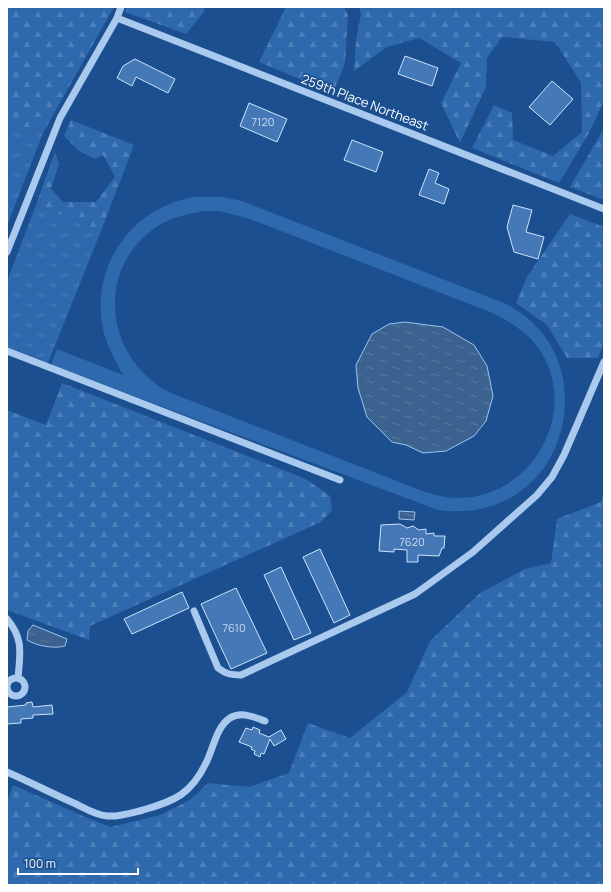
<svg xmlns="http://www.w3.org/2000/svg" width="611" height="892" viewBox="0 0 611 892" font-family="Manrope,sans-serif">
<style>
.grass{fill:url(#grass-tufts)}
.forest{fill:url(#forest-firs)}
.pitch{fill:#2e69ad;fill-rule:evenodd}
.water{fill:url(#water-ripples);stroke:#9cc4f0}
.building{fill:#4478b7;stroke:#cfe3fa}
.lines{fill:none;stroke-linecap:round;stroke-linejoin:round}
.minor{stroke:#a9c9ee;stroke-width:7}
.labels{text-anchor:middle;stroke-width:3.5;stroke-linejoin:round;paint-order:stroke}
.number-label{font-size:11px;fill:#d0dded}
.street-label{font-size:13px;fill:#fff;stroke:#1b4f8f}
</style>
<defs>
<pattern id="grass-tufts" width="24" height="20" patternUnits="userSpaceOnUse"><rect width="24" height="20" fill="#2e69ad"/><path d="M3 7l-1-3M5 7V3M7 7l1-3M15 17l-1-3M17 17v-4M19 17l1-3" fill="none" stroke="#4d80b9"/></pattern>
<pattern id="forest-firs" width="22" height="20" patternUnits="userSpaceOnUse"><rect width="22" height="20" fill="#2e69ad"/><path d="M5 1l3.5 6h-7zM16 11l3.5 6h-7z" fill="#4d80b9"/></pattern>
<pattern id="water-ripples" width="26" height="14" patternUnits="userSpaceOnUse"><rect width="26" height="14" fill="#3c6290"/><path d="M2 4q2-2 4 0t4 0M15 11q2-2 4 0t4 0" fill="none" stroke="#597aa1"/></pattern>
</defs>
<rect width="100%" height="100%" fill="#1b4f8f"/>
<path class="grass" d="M 7,122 L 43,133 L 7,226 Z
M 36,205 L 101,231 L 48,363 L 7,347 L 7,281 Z"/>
<path class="forest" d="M 7,7 L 114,7 L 43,133 L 7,122 Z
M 127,7 L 205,7 L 204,12 L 186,34 L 125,12 Z
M 286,7 L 344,7 L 348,15 L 345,63 L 333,93 L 259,62 Z
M 359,7 L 604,7 L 604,101 L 589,133 L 559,183 L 472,148 L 494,105 L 512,113 L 513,140 L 553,156 L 582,132 L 581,83 L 555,42 L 502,37 L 487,58 L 486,87 L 460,143 L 441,103 L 461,63 L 419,38 L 387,47 L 354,71 L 356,40 L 361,14 Z
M 71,120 L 134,145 L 101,231 L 36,205 L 55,152 L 59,164 L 51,189 L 63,202 L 96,202 L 115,177 L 103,155 L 95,159 L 79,151 L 64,136 Z
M 604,128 L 604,200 L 570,187 Z
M 570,214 L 604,227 L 604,343 L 598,358 L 567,358 L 547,325 L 516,303 L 527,277 Z
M 62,383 L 306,479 L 330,496 L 332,510 L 321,522 L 90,626 L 89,640 L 7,610 L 7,410 L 46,425 Z
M 604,492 L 604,885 L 7,885 L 7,802 L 13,785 L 85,817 L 111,827 L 160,815 L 190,800 L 208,783 L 249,787 L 289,773 L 308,723 L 350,738 L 407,692 L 430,641 L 480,593 L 525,569 L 551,563 L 557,519 L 601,502 Z"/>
<path class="pitch" d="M 194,197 L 222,197 L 242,201 L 504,303 C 611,354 570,528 438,510 L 51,365 L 57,349 L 123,375 C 114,358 105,343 102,324 C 92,263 134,207 194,197 ZM 204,211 L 220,211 L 250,219 L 490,312 C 505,319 519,327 531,339 C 586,399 538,498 458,498 C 447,498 436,495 425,492 L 171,393 C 105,360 93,268 158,226 C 172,217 188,214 204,211 Z"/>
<path class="water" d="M 405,322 L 443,327 L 474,345 L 487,366 L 493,396 L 486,421 L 474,436 L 446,451 L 423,453 L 406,445 L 392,442 L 367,417 L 358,388 L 356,365 L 372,334 L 389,324 Z
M 399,511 L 415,512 L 414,520 L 399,519 Z
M 33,625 L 67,639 L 65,646 C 54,649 37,646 27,640 L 28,631 Z"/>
<path class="building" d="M 405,56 L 438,68 L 432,86 L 398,74 Z
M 135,59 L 175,79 L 168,93 L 136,77 L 132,86 L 117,78 L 123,66 Z
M 552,81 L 573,99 L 550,125 L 529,107 Z
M 249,103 L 287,119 L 277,142 L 240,126 Z
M 352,140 L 383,152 L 376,172 L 344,160 Z
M 429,169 L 439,173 L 435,183 L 449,189 L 444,204 L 419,195 Z
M 513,205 L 532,210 L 526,232 L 544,237 L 538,259 L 514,252 L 507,227 Z
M 400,524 L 407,528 L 413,526 L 419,530 L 426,529 L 426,534 L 434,533 L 434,536 L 445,536 L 444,548 L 442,548 L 439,556 L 418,555 L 418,562 L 407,562 L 407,550 L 394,549 L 394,552 L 379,551 L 381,525 Z
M 320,549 L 350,615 L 334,623 L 303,557 Z
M 281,567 L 311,633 L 294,640 L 264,575 Z
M 236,588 L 267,653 L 231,669 L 201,604 Z
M 182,592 L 189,608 L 132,634 L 124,619 Z
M 32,702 L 33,707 L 52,705 L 53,714 L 33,715 L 33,718 L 21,719 L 21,723 L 7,724 L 7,707 L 26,705 L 26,703 Z
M 253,727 L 260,730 L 259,733 L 269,737 L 281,730 L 286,739 L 274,746 L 270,739 L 264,754 L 261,753 L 260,757 L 254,754 L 255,751 L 251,749 L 252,747 L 239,742 L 246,728 L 252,730 Z"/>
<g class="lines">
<path class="minor" d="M 117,18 L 604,209
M 7,252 L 60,118 L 117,18 L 121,7
M 7,351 L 340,480
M 194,611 L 218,668 C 226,674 231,675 241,675 L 415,594 L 473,552 L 537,495 L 552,477 L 564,455 L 604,362
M 7,619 C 24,639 20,654 18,678
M7 687a9 9 0 1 1 18 0a9 9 0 1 1-18 0Z
M 7,772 C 30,782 53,794 76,804 C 86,809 96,815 107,816 C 119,817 131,813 143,810 C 175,801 191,794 206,763 C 213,750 216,727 230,718 C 241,711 254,717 265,721"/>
</g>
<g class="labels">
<g class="number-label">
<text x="263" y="126">7120</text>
<text x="412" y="546">7620</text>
<text x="234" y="632">7610</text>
</g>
<g class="street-label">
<text transform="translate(365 102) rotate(21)" y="5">259th Place Northeast</text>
</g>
</g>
<rect width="611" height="892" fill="none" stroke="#ffffff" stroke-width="16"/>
<path d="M18 868v6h120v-6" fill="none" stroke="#ffffff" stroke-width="2"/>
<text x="24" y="868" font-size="12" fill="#ffffff" stroke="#1b4f8f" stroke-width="3" paint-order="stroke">100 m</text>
</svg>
